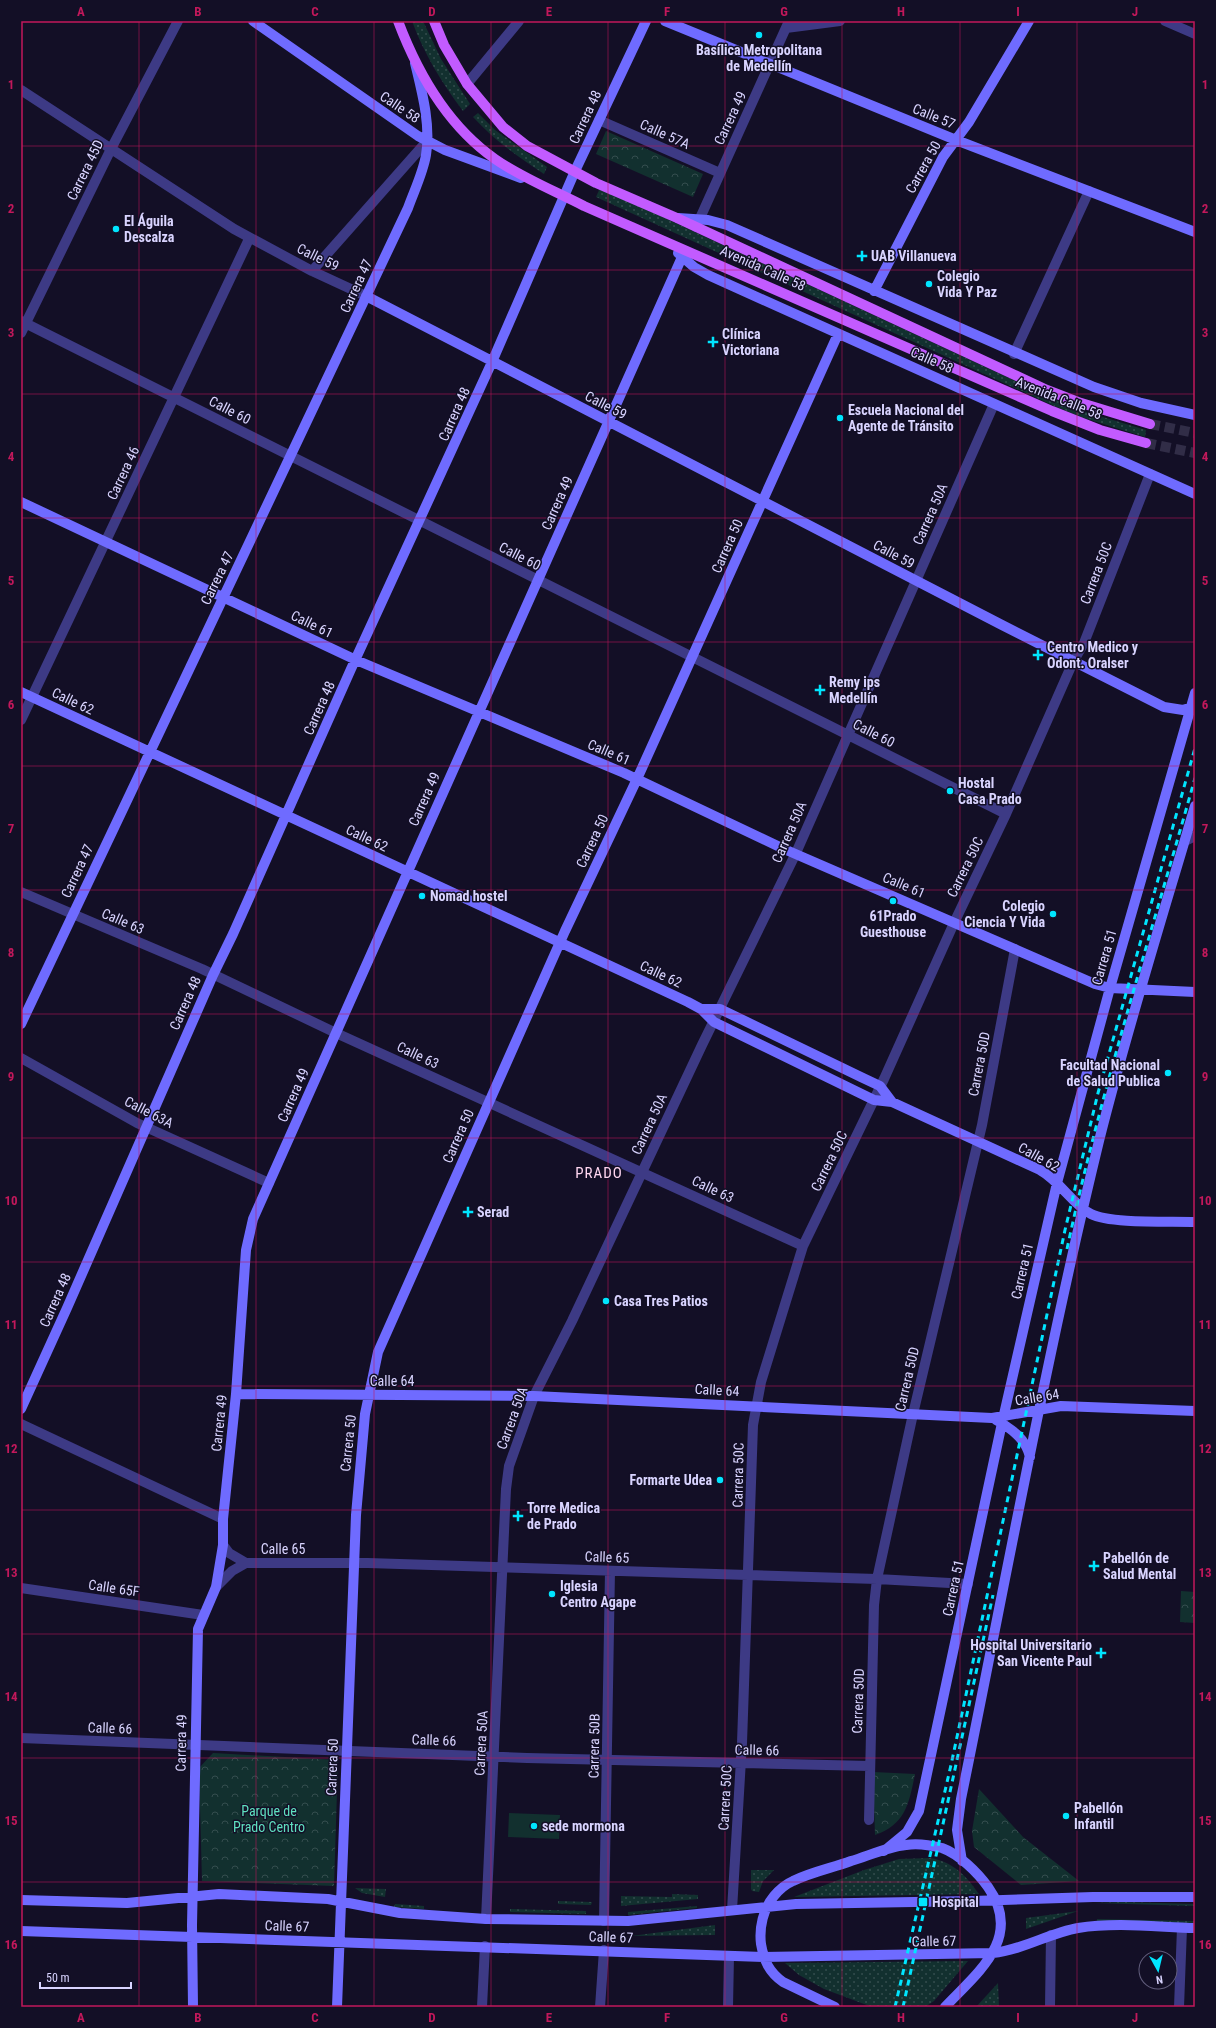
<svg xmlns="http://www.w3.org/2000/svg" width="1216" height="2028" viewBox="0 0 1216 2028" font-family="'Roboto Condensed',sans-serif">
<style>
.grass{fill:url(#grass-dots)}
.park{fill:url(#park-crowns)}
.pitch{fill:#12302f}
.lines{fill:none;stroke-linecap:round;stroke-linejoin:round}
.primary-tunnel{stroke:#312d47;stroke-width:10;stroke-dasharray:10 5;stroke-linecap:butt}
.street{stroke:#3d3a85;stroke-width:10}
.secondary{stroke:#6f6bff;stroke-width:10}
.primary{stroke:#c25bff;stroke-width:10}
.rail{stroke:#00e5ff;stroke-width:3;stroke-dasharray:6 5;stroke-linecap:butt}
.grid{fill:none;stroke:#c2185b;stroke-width:1;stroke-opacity:0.55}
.poi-dot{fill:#00e5ff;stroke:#130f26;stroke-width:1.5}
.labels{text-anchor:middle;stroke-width:3;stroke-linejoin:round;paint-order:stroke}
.poi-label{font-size:14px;font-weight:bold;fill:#d9d4ff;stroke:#130f26;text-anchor:start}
.street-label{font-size:14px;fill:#d9d4ff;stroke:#130f26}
.park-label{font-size:14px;fill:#5fe0c0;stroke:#130f26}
.neighbourhood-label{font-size:15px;letter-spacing:1px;fill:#ffd6f0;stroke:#130f26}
.neatline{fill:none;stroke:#c2185b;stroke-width:1.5}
.grid-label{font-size:13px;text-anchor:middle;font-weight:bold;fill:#c2185b}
</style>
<defs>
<pattern id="grass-dots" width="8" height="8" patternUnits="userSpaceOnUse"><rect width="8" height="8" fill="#12302f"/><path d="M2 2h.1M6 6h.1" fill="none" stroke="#344d4e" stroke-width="1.8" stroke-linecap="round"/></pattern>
<pattern id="park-crowns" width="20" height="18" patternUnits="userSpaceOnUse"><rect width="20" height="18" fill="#12302f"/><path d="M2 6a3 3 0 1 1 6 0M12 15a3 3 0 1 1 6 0" fill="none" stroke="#344d4e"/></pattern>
</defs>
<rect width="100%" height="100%" fill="#130f26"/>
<path class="grass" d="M 412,21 L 423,21 L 441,59 L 470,104 L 463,111 C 442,83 424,54 412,21 Z
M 478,113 L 495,130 L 547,167 L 544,174 C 518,157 494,140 473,117 Z
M 600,188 L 1054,399 L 1083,411 L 1146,430 L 1145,437 L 1081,417 L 1052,405 L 596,197 Z
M 930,1858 C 954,1862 966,1876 979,1894 L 794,1897 L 864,1870 L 899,1859 Z
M 751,1870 L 774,1870 L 763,1881 L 759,1892 L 752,1891 L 751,1889 Z
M 355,1888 L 386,1889 L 385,1897 L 362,1893 Z
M 672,1894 L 698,1895 L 698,1899 L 621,1906 L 621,1896 L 672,1897 Z
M 558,1901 L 592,1902 L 591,1905 L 558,1904 Z
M 1122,1902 L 1195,1904 L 1195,1906 L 1094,1903 Z
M 395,1904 L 424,1906 L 424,1909 L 394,1907 Z
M 697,1906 L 697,1908 L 628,1915 L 628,1912 Z
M 510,1909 L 586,1911 L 586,1914 L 510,1912 Z
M 1078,1911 L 1026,1929 L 1026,1918 Z
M 1097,1919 L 1195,1921 L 1195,1923 L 1097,1922 Z
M 715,1925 L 715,1935 L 631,1936 Z
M 968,1961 L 934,2001 L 925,2007 L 872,2007 L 824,1989 L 799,1975 L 785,1963 Z
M 998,1983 L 999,2007 L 976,2007 Z"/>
<path class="park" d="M 606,131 L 703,174 L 693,197 L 596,154 Z
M 1181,1591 L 1195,1592 L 1195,1623 L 1180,1622 Z
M 213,1753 L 338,1760 L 334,1886 L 202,1881 L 199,1768 Z
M 873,1772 L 915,1774 C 909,1803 906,1824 875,1835 Z
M 979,1789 L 1023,1837 L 1079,1881 L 1021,1885 L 974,1847 L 972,1831 Z"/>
<path class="pitch" d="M 509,1813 L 560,1815 L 559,1839 L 508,1837 Z"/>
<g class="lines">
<path class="primary-tunnel" d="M 1150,424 L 1195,433
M 1146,443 L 1195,453"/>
<path class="street" d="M 1165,21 L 1195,34
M 786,28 L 840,21
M 467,84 L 519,21
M 21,90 L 234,229 L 312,271 L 366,296
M 599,120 L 720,173
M 696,227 L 789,21
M 312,271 L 427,141
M 21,321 L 1006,814
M 21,333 L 111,149 L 178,21
M 1014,354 L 1089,191
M 21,720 L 249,239
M 1185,841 L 1195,836
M 21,892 L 202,969 L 336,1033 L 803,1246
M 21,1058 L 137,1123 L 269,1183
M 21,1424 L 223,1519
M 223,1545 L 229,1553 L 246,1563
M 216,1587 L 232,1571 L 246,1563 L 368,1563 L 877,1579 L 968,1584
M 21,1588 L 203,1615
M 21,1738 L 527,1758 L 870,1766
M 869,1820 L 874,1605 L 877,1579 L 913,1414 L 982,1125 L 1015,949
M 732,1910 L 742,1743 L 753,1425 L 761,1382 L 803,1246 L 884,1079 L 954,923 L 1006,814 L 1073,662 L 1084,643 L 1150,474
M 486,1919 L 506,1489 L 509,1466 L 534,1396 L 572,1321 L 702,1045 L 796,853 L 994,404
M 604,1921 L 610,1571
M 482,2007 L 485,1946
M 600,2007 L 604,1950
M 728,2007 L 729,1956
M 1050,2007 L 1051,1935
M 1179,2007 L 1182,1928"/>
<path class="secondary" d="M 253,21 L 418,136 L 445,150 L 521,178
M 665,21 L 956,140 L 1195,232
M 678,218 L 708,220 L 727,225 L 1094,387 L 1141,403 L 1195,415
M 678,253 L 694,267 L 708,275 L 1195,494
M 874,291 L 943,157 L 969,122 L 1029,21
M 366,296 L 1002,625 L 1164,707 L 1183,710 L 1195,706
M 21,502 L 356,660 L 624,773 L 784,849 L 1095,984 L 1110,988 L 1195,992
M 21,692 L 688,1002 L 701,1009 L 714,1022 L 874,1100 L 892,1102 L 1040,1170 C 1060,1181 1073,1205 1091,1214 C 1110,1224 1171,1221 1195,1222
M 701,1009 L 720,1009 L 863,1078 L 880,1086 L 892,1102
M 21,1024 L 408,208 C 414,191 423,173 426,155 C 431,125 422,92 415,63
M 236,1394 L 534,1396 L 992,1418 L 1061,1406 L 1195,1411
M 21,1409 L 67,1308 L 213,975 L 233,934 L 351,669 L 492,362 L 575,171 L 646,21
M 996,1420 C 1012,1429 1026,1439 1030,1457
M 884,1851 L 907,1832 L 919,1811 L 1002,1423 L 1057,1183 L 1110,988 L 1195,693
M 962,1861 L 957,1830 L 961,1799 C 1006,1579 1046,1358 1099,1141 C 1127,1029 1162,918 1195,806
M 21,1900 L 127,1903 L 219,1894 L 328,1899 L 400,1913 L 486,1919 L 628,1921 L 796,1904 L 973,1901 L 1093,1897 L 1195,1897
M 21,1931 L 763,1957 L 993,1953 C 1023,1950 1049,1933 1078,1928 C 1116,1922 1157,1927 1195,1928
M 193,2007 L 192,1925 L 198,1629 L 216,1587 L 223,1545 L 223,1519 L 236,1394 L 246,1250 L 253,1219 L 682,257
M 337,2007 L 356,1515 L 365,1414 L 378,1352 L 565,931 L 637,779 L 838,334
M 835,2007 L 783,1982 C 769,1972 764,1961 761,1944 C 759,1928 763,1909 774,1896 C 779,1890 786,1884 793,1881 C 811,1872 832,1868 851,1861 C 868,1856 887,1847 906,1845 C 917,1843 930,1845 942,1848 C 959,1854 978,1873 988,1887 C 1024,1938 977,1973 945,2007"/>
<path class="primary" d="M 398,21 C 418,74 448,126 495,159 C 522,178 555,191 584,206 L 1052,411 L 1100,430 L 1146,443
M 434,21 L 444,45 L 467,84 L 503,127 L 527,146 L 596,183 L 677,218 L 1047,390 L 1078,402 L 1150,424"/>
<path class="rail" d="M 1067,1249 C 1101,1090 1151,935 1195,778
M 895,2007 L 951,1765 L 1065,1230 L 1098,1093 L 1195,748
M 903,2007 L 993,1595"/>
</g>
<path class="grid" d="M 139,21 L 139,2007M 256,21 L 256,2007M 374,21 L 374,2007M 491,21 L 491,2007M 608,21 L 608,2007M 725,21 L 725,2007M 842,21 L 842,2007M 960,21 L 960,2007M 1077,21 L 1077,2007M 21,146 L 1195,146M 21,270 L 1195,270M 21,394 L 1195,394M 21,518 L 1195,518M 21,642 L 1195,642M 21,766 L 1195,766M 21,890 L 1195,890M 21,1014 L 1195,1014M 21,1138 L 1195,1138M 21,1262 L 1195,1262M 21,1386 L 1195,1386M 21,1510 L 1195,1510M 21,1634 L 1195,1634M 21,1758 L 1195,1758M 21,1882 L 1195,1882"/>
<g class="poi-dot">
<circle cx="759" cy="35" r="4"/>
<circle cx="116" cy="229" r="4"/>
<path d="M860 250h4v4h4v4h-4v4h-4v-4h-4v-4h4z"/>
<circle cx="929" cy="284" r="4"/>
<path d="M711 336h4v4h4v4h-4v4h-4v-4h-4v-4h4z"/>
<circle cx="840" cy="418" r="4"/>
<path d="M1036 649h4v4h4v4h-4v4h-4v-4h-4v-4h4z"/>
<path d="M818 684h4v4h4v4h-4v4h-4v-4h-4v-4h4z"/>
<circle cx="950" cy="791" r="4"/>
<circle cx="422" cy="896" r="4"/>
<circle cx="893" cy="901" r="4"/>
<circle cx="1053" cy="914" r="4"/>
<circle cx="1168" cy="1073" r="4"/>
<path d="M466 1206h4v4h4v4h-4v4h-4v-4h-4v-4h4z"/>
<circle cx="606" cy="1301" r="4"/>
<circle cx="720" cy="1480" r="4"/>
<path d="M516 1510h4v4h4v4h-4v4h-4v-4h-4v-4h4z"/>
<path d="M1092 1560h4v4h4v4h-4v4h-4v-4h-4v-4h4z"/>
<circle cx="552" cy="1594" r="4"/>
<path d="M1099 1647h4v4h4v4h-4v4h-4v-4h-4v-4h4z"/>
<circle cx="1066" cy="1816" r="4"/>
<circle cx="534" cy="1826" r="4"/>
<rect x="918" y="1897" width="10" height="10" rx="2"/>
</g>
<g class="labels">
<g class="poi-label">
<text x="759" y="55" text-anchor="middle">Basílica Metropolitana<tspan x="759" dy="16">de Medellín</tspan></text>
<text x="124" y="226">El Águila<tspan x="124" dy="16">Descalza</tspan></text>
<text x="871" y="261">UAB Villanueva</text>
<text x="937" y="281">Colegio<tspan x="937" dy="16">Vida Y Paz</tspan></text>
<text x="722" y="339">Clínica<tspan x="722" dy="16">Victoriana</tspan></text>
<text x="848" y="415">Escuela Nacional del<tspan x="848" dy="16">Agente de Tránsito</tspan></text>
<text x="1047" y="652">Centro Medico y<tspan x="1047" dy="16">Odont. Oralser</tspan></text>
<text x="829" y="687">Remy ips<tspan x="829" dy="16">Medellín</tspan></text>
<text x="958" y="788">Hostal<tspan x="958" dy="16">Casa Prado</tspan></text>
<text x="430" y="901">Nomad hostel</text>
<text x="1045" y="911" text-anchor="end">Colegio<tspan x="1045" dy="16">Ciencia Y Vida</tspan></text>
<text x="893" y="921" text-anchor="middle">61Prado<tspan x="893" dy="16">Guesthouse</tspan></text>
<text x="1160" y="1070" text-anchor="end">Facultad Nacional<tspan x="1160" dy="16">de Salud Publica</tspan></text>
<text x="477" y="1217">Serad</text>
<text x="614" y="1306">Casa Tres Patios</text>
<text x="712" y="1485" text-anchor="end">Formarte Udea</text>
<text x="527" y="1513">Torre Medica<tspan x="527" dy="16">de Prado</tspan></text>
<text x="1103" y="1563">Pabellón de<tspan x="1103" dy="16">Salud Mental</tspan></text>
<text x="560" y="1591">Iglesia<tspan x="560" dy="16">Centro Agape</tspan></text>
<text x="1092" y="1650" text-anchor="end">Hospital Universitario<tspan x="1092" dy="16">San Vicente Paul</tspan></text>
<text x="1074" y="1813">Pabellón<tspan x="1074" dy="16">Infantil</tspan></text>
<text x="542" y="1831">sede mormona</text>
<text x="932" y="1907">Hospital</text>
</g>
<g class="street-label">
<text transform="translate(400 107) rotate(34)" y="5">Calle 58</text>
<text transform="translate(934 116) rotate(22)" y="5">Calle 57</text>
<text transform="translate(585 117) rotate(-65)" y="5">Carrera 48</text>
<text transform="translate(730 118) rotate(-65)" y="5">Carrera 49</text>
<text transform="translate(665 134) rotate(24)" y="5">Calle 57A</text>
<text transform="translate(923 167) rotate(-61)" y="5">Carrera 50</text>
<text transform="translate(85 170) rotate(-64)" y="5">Carrera 45D</text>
<text transform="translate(318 257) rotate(26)" y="5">Calle 59</text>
<text transform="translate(763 268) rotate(24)" y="5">Avenida Calle 58</text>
<text transform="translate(356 286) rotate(-65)" y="5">Carrera 47</text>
<text transform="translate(932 360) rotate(24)" y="5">Calle 58</text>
<text transform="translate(1059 398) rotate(22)" y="5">Avenida Calle 58</text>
<text transform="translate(606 405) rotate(27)" y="5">Calle 59</text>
<text transform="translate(230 410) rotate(27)" y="5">Calle 60</text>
<text transform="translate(454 414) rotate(-66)" y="5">Carrera 48</text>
<text transform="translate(123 473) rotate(-65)" y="5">Carrera 46</text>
<text transform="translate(557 503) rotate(-66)" y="5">Carrera 49</text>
<text transform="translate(930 514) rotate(-66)" y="5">Carrera 50A</text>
<text transform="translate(727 546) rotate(-66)" y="5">Carrera 50</text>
<text transform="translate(894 554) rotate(28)" y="5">Calle 59</text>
<text transform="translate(520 556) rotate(27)" y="5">Calle 60</text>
<text transform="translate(1096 573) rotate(-69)" y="5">Carrera 50C</text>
<text transform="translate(217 578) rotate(-64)" y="5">Carrera 47</text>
<text transform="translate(312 624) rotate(26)" y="5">Calle 61</text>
<text transform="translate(73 701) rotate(25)" y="5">Calle 62</text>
<text transform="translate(319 708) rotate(-66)" y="5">Carrera 48</text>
<text transform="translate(874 733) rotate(27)" y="5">Calle 60</text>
<text transform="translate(609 752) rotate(23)" y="5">Calle 61</text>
<text transform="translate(424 799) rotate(-66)" y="5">Carrera 49</text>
<text transform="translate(789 832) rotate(-66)" y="5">Carrera 50A</text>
<text transform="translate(367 838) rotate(25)" y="5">Calle 62</text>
<text transform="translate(592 841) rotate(-65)" y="5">Carrera 50</text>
<text transform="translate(965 867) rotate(-64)" y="5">Carrera 50C</text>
<text transform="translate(77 871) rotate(-65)" y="5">Carrera 47</text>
<text transform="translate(904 885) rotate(23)" y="5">Calle 61</text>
<text transform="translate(123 921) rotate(23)" y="5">Calle 63</text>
<text transform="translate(1104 957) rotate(-74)" y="5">Carrera 51</text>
<text transform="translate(661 974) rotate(25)" y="5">Calle 62</text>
<text transform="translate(185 1003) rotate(-66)" y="5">Carrera 48</text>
<text transform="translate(418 1055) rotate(25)" y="5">Calle 63</text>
<text transform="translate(979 1064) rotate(-79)" y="5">Carrera 50D</text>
<text transform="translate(293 1095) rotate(-66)" y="5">Carrera 49</text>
<text transform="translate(149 1112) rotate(27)" y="5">Calle 63A</text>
<text transform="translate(649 1124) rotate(-65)" y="5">Carrera 50A</text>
<text transform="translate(458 1136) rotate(-66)" y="5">Carrera 50</text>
<text transform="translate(1039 1157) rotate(29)" y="5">Calle 62</text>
<text transform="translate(829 1161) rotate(-64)" y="5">Carrera 50C</text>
<text transform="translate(713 1189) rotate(25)" y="5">Calle 63</text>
<text transform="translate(1022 1271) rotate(-77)" y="5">Carrera 51</text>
<text transform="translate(55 1300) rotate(-66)" y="5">Carrera 48</text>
<text transform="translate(907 1379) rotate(-77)" y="5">Carrera 50D</text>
<text x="392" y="1386">Calle 64</text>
<text transform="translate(717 1390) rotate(3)" y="5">Calle 64</text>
<text transform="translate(1037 1397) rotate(-9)" y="5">Calle 64</text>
<text transform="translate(512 1418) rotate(-70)" y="5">Carrera 50A</text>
<text transform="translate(219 1423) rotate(-84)" y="5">Carrera 49</text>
<text transform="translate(348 1443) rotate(-84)" y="5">Carrera 50</text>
<text transform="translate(738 1475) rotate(-89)" y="5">Carrera 50C</text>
<text x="283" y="1554">Calle 65</text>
<text transform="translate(607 1557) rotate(2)" y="5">Calle 65</text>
<text transform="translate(114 1588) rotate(8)" y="5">Calle 65F</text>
<text transform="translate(953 1588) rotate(-78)" y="5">Carrera 51</text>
<text transform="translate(858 1701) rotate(-88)" y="5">Carrera 50D</text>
<text transform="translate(110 1728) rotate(2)" y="5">Calle 66</text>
<text transform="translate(434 1740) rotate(2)" y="5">Calle 66</text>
<text transform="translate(181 1743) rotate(-89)" y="5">Carrera 49</text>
<text transform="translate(481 1743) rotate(-87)" y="5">Carrera 50A</text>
<text transform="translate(594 1746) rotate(-89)" y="5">Carrera 50B</text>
<text transform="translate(757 1750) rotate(1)" y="5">Calle 66</text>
<text transform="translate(332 1767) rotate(-88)" y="5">Carrera 50</text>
<text transform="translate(725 1798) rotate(-87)" y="5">Carrera 50C</text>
<text transform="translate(287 1926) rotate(2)" y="5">Calle 67</text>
<text transform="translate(611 1937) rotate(2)" y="5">Calle 67</text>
<text transform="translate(934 1941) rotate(-1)" y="5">Calle 67</text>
</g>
<g class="park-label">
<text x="269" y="1816">Parque de<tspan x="269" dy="16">Prado Centro</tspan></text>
</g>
<g class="neighbourhood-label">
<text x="599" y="1178">PRADO</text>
</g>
</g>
<rect width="1216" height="2028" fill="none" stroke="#130f26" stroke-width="44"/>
<g transform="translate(1158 1970) rotate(172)"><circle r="19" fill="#130f26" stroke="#625e7d"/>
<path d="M0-3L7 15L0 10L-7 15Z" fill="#00e5ff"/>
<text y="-6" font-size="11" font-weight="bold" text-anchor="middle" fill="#d9d4ff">N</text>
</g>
<path d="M40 1982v6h91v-6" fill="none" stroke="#d9d4ff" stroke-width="2"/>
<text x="46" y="1982" font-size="12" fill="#d9d4ff" stroke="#130f26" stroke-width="3" paint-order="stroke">50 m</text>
<rect x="22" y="22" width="1172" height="1984" class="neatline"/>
<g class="grid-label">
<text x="81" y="16">A</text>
<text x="198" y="16">B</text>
<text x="315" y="16">C</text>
<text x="432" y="16">D</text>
<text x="549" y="16">E</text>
<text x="667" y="16">F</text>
<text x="784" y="16">G</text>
<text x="901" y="16">H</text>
<text x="1018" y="16">I</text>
<text x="1135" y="16">J</text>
<text x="11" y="89">1</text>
<text x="1205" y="89">1</text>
<text x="11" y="213">2</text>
<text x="1205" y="213">2</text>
<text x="11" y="337">3</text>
<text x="1205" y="337">3</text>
<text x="11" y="461">4</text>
<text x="1205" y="461">4</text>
<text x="11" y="585">5</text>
<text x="1205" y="585">5</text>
<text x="11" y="709">6</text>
<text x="1205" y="709">6</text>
<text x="11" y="833">7</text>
<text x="1205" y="833">7</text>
<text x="11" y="957">8</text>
<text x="1205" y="957">8</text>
<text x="11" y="1081">9</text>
<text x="1205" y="1081">9</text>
<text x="11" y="1205">10</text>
<text x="1205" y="1205">10</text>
<text x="11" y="1329">11</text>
<text x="1205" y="1329">11</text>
<text x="11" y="1453">12</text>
<text x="1205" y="1453">12</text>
<text x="11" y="1577">13</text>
<text x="1205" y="1577">13</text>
<text x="11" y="1701">14</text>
<text x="1205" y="1701">14</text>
<text x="11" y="1825">15</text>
<text x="1205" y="1825">15</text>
<text x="11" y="1949">16</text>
<text x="1205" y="1949">16</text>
<text x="81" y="2022">A</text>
<text x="198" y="2022">B</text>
<text x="315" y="2022">C</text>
<text x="432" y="2022">D</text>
<text x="549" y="2022">E</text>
<text x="667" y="2022">F</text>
<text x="784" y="2022">G</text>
<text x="901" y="2022">H</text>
<text x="1018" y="2022">I</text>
<text x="1135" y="2022">J</text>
</g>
</svg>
